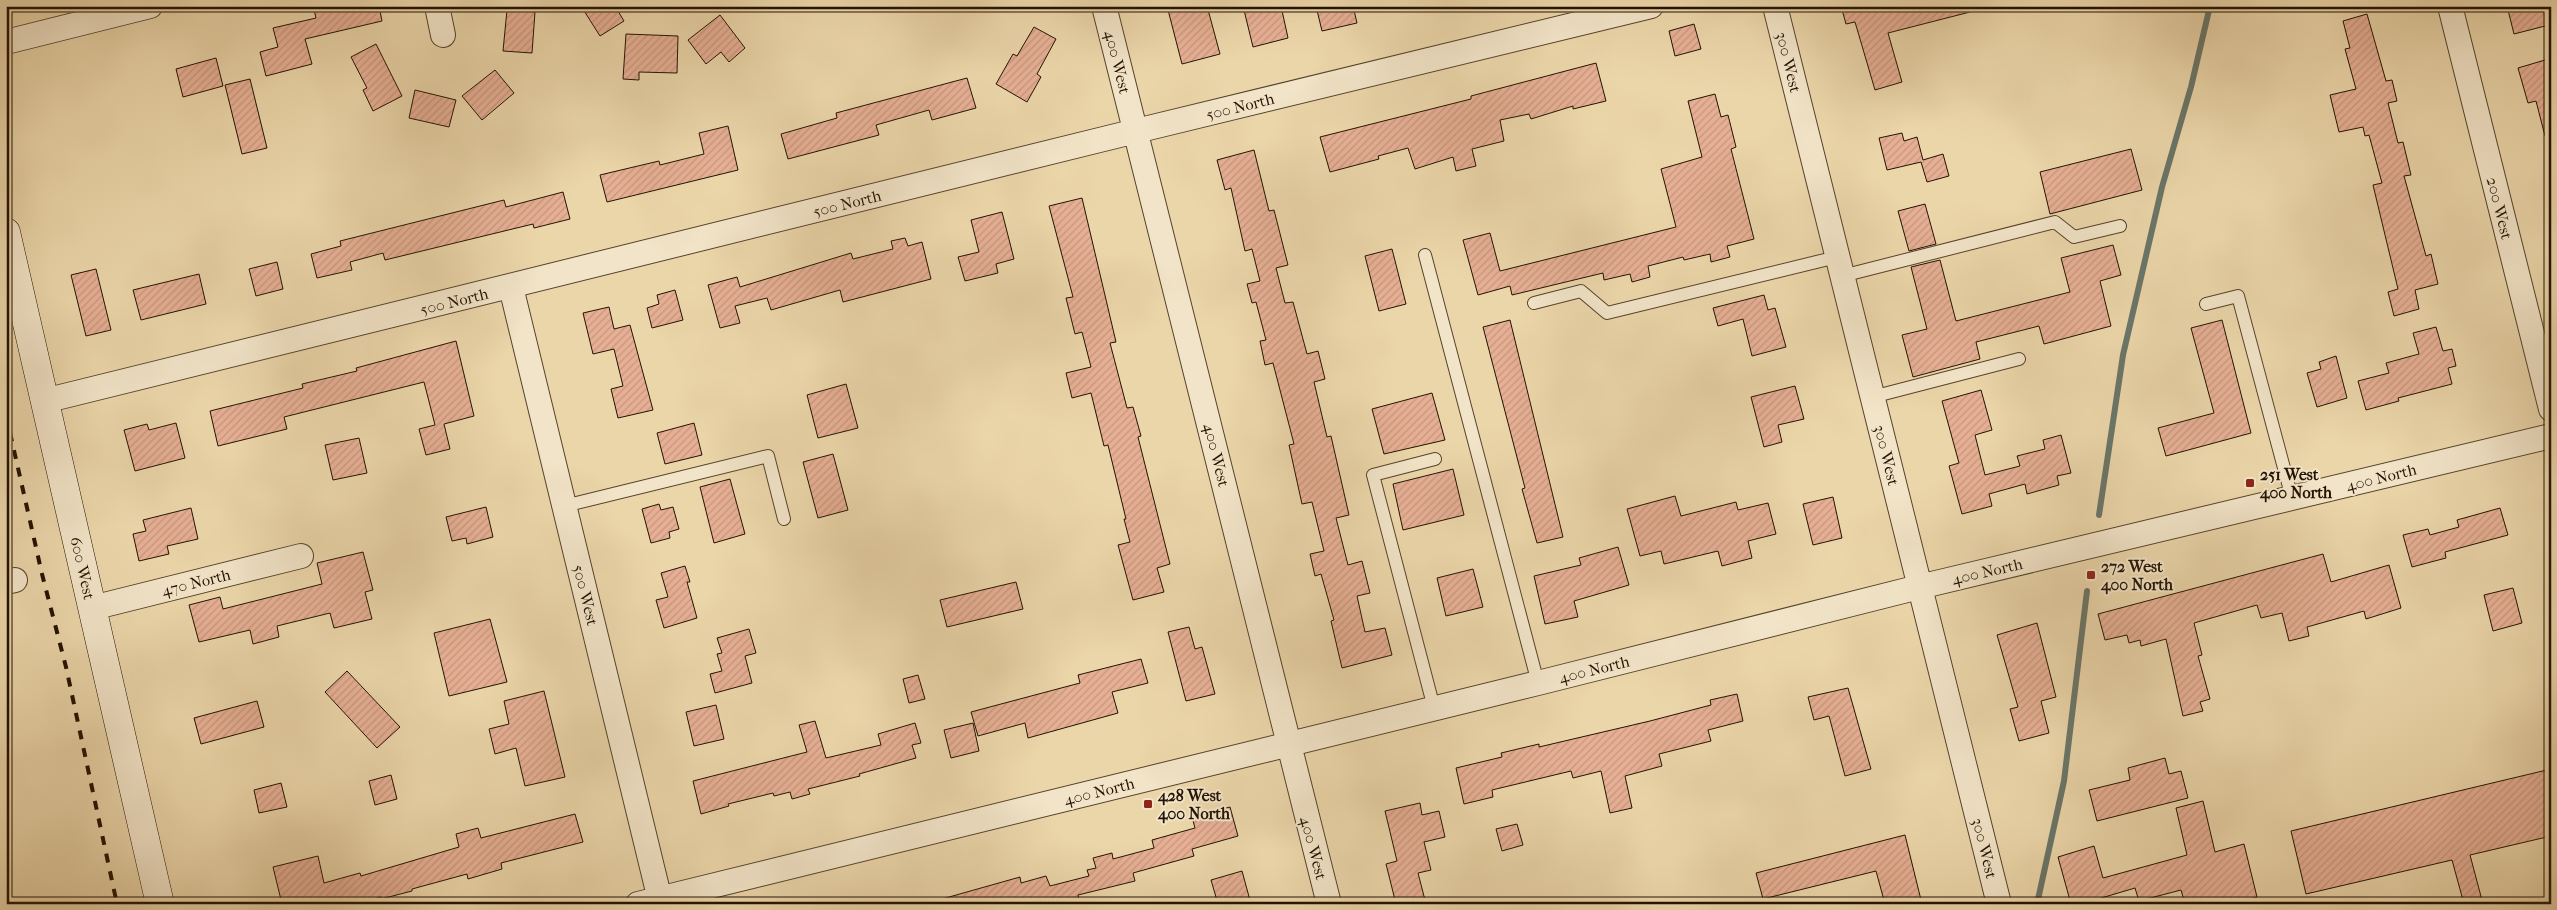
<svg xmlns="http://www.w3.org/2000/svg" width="2557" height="910" viewBox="0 0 2557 910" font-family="'IM FELL French Canon',serif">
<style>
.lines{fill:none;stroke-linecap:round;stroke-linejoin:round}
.stream{stroke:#6a7669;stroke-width:6}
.building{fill:url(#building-hatch);stroke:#231201}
.service-casing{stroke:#55432b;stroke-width:14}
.minor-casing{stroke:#55432b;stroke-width:26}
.secondary-casing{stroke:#231201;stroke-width:29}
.service{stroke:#f2e4c8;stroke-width:12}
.minor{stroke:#f2e4c8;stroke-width:24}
.secondary{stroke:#f2e4c8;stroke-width:28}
.rail{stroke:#231201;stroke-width:4;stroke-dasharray:9 9;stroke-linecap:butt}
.poi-dot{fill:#8f2418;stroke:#f2e4c8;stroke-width:2}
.labels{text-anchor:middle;stroke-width:4;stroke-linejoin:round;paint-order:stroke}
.street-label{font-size:16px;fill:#231201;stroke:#f2e4c8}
.poi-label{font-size:16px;font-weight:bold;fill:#231201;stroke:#f2e4c8;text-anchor:start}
</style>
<defs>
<pattern id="building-hatch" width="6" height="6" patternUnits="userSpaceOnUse" patternTransform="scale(1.25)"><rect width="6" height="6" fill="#e7b095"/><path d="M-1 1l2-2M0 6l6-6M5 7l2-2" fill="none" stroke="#c6967f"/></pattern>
</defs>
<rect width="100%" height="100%" fill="#ebd6aa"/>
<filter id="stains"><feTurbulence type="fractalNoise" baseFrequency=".004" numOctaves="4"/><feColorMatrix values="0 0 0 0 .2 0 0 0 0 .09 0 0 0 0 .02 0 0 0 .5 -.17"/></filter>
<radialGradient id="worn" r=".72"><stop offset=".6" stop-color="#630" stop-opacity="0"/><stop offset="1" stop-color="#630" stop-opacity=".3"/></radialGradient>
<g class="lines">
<path class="stream" d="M 2099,515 L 2123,355 L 2162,187 L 2191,87 L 2210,6
M 2037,904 L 2064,781 L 2087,591"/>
</g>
<path class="building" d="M 313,6 L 379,6 L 382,21 L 305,39 L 312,64 L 266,76 L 260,52 L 278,47 L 273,28 L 316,18 Z
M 581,6 L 615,6 L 624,21 L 600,36 Z
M 1167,6 L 1207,6 L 1220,54 L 1182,64 Z
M 1243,6 L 1281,6 L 1288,38 L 1253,47 Z
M 1316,6 L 1353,6 L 1357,23 L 1322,31 Z
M 1841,6 L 1969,6 L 1970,12 L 1888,33 L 1902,82 L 1875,90 L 1855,22 L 1846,24 Z
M 2507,6 L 2544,6 L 2549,25 L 2514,34 Z
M 507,10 L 535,12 L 532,53 L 503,51 Z
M 2367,14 L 2386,81 L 2392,80 L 2397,101 L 2388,103 L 2398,143 L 2403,142 L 2411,175 L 2404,176 L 2426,256 L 2431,254 L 2438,284 L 2415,290 L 2419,309 L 2394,316 L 2388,292 L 2398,289 L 2373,185 L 2382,183 L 2369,135 L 2365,136 L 2363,127 L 2339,132 L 2330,95 L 2356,89 L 2345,49 L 2350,48 L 2343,21 Z
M 720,15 L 745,48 L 729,62 L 721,52 L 706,64 L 688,40 Z
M 1694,24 L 1701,49 L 1675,56 L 1669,31 Z
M 1034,27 L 1056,39 L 1037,74 L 1041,77 L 1027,102 L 996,84 L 1013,54 L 1017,56 Z
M 626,34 L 678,36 L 677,73 L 639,72 L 639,80 L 623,79 Z
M 376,44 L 402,96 L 373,111 L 363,90 L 367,88 L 351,57 Z
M 216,58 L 223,86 L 183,97 L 176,69 Z
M 2545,60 L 2551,79 L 2551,136 L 2545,136 L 2536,101 L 2528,103 L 2518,68 Z
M 1596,63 L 1606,101 L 1573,109 L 1573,106 L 1531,119 L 1529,114 L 1500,120 L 1504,141 L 1472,149 L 1476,166 L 1456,171 L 1453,157 L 1415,169 L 1408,148 L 1378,156 L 1379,159 L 1330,172 L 1320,137 L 1471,99 L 1471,96 Z
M 495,70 L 514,93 L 482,120 L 462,96 Z
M 967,78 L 976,108 L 932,120 L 929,110 L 876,125 L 879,135 L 788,159 L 781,134 L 837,118 L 836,113 Z
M 250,79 L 267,148 L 242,154 L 225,85 Z
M 415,90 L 456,100 L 449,127 L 409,118 Z
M 1715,94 L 1721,117 L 1728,115 L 1736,147 L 1731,149 L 1754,239 L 1727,246 L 1730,257 L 1711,262 L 1710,254 L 1684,260 L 1683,257 L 1648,266 L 1650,277 L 1632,282 L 1630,274 L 1604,280 L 1603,273 L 1512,295 L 1510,286 L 1478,295 L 1463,240 L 1490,233 L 1500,271 L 1676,227 L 1661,169 L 1702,157 L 1688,101 Z
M 728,126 L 738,170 L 607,202 L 600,175 L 659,161 L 660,165 L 704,154 L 699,133 Z
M 1902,133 L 1904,141 L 1917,137 L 1923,160 L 1943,154 L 1949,176 L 1927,182 L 1921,162 L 1887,170 L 1879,138 Z
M 2131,149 L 2142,190 L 2050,214 L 2040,172 Z
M 1254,150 L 1269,211 L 1274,210 L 1288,265 L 1276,268 L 1285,303 L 1293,302 L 1307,354 L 1318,351 L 1325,379 L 1314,382 L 1327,437 L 1331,436 L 1349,515 L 1336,518 L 1348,565 L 1362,561 L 1370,593 L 1357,596 L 1365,632 L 1385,628 L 1392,655 L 1342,668 L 1331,621 L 1334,620 L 1321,574 L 1315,576 L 1310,554 L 1324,551 L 1312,502 L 1302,504 L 1289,445 L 1294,444 L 1273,363 L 1265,365 L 1260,341 L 1266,340 L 1256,302 L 1252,303 L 1247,284 L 1260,281 L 1252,249 L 1245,251 L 1231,188 L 1225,190 L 1217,160 Z
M 563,192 L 570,219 L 534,228 L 533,224 L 385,260 L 383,253 L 350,262 L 352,270 L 317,278 L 311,254 L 341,246 L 340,241 L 504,200 L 506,207 Z
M 1082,198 L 1116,342 L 1110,343 L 1127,408 L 1133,407 L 1141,436 L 1138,437 L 1170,564 L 1157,568 L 1164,592 L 1133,600 L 1118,545 L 1130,542 L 1124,519 L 1126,519 L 1108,445 L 1104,446 L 1091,393 L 1072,398 L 1066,373 L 1091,367 L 1082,332 L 1075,334 L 1066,298 L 1073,297 L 1049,206 Z
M 1925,204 L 1936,244 L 1909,251 L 1898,211 Z
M 1002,212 L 1014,259 L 996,264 L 998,273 L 965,281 L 958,257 L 979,252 L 971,220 Z
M 905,238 L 908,246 L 922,242 L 931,279 L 843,302 L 840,290 L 771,310 L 767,298 L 735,306 L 740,323 L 720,328 L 708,285 L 737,277 L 740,287 L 851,253 L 853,259 L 893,249 L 891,241 Z
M 2113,245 L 2121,275 L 2100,281 L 2111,326 L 2044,344 L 2039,326 L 1976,342 L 1980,359 L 1913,377 L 1902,335 L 1927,329 L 1911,267 L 1940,260 L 1956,321 L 2070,292 L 2061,258 Z
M 1392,249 L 1406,304 L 1379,311 L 1365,256 Z
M 277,262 L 283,289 L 256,296 L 249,269 Z
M 96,269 L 111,330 L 86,336 L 71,275 Z
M 199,274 L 206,304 L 141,320 L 133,290 Z
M 675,290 L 683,320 L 652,328 L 647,308 L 659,304 L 657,295 Z
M 1764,295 L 1768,310 L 1775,308 L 1786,347 L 1752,356 L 1743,319 L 1718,326 L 1713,308 Z
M 609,307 L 614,329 L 630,325 L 653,410 L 618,418 L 611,389 L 623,386 L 614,349 L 593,354 L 583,313 Z
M 1510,320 L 1563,537 L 1537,543 L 1522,489 L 1525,488 L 1483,327 Z
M 2222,320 L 2251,433 L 2166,456 L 2158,428 L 2214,413 L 2191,328 Z
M 2436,327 L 2443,351 L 2452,349 L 2456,366 L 2448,368 L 2452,384 L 2398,398 L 2399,401 L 2366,410 L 2358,381 L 2389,373 L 2386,363 L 2419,354 L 2413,333 Z
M 456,341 L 474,416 L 444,424 L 450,449 L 426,455 L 419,429 L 435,425 L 424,382 L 284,417 L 287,429 L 218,446 L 210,411 L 303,388 L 302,384 L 357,371 L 356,368 Z
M 2336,356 L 2347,398 L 2317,407 L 2307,373 L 2321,369 L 2319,362 Z
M 846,384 L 858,428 L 818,438 L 807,395 Z
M 1795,386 L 1804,419 L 1778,425 L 1782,442 L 1764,447 L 1751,397 Z
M 1981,390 L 1992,430 L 1975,435 L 1985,475 L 2020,466 L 2017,456 L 2045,449 L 2043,440 L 2061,435 L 2071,473 L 2057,476 L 2059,485 L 2027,494 L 2025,484 L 1989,494 L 1992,506 L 1962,514 L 1949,466 L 1959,463 L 1942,401 Z
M 1432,393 L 1445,440 L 1384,454 L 1372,409 Z
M 176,423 L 185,458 L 135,471 L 124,430 L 147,424 L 149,430 Z
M 694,423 L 702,455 L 665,464 L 657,433 Z
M 359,438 L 367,473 L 333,480 L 325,445 Z
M 833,454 L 848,510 L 818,518 L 803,462 Z
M 1453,469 L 1464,515 L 1403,530 L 1393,484 Z
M 730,479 L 745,534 L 714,543 L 700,487 Z
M 1675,496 L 1681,516 L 1736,502 L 1738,510 L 1768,503 L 1776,534 L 1748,541 L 1752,558 L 1722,566 L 1718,551 L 1664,564 L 1661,551 L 1640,556 L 1627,509 Z
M 1833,497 L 1842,538 L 1813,545 L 1803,504 Z
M 659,504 L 661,510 L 673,507 L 679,529 L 669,532 L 670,538 L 651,543 L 642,509 Z
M 486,507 L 493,537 L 467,544 L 466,538 L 452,541 L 446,517 Z
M 191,508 L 198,539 L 167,546 L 169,554 L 139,561 L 133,534 L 146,531 L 143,520 Z
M 2500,508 L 2508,535 L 2445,552 L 2446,558 L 2412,567 L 2403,535 L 2428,529 L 2430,535 L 2459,527 L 2457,520 Z
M 1618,547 L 1629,585 L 1574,601 L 1578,617 L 1545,624 L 1534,576 L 1581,565 L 1579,558 Z
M 363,552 L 373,590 L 365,592 L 372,619 L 334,628 L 330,613 L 277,626 L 279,637 L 253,644 L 250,630 L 199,642 L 189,605 L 220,597 L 223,609 L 322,584 L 317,563 Z
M 2323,554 L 2331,582 L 2389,565 L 2401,608 L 2366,619 L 2364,611 L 2307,627 L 2309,636 L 2289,641 L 2282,613 L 2261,618 L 2257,605 L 2194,623 L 2202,655 L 2198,656 L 2210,699 L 2200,702 L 2203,711 L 2183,716 L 2166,639 L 2141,646 L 2140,640 L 2129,643 L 2127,635 L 2105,640 L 2098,614 Z
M 685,566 L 690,582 L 687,582 L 697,618 L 664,628 L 656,600 L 668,597 L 661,573 Z
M 1473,569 L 1483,607 L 1446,616 L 1437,578 Z
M 1016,582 L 1023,609 L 947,627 L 940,600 Z
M 2513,588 L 2522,623 L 2493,631 L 2484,595 Z
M 490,619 L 507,682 L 449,696 L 434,633 Z
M 2037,623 L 2056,697 L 2041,701 L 2049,733 L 2019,741 L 2010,709 L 2018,707 L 1997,635 Z
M 1189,627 L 1195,649 L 1202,647 L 1215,694 L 1186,701 L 1168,632 Z
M 749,629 L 756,653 L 745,656 L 752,683 L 715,693 L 710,674 L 722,671 L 717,654 L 722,653 L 717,638 Z
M 1141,659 L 1148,683 L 1112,692 L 1118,713 L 1028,738 L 1025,723 L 978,736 L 971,712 L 1080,683 L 1078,675 Z
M 347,671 L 400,727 L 377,748 L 325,692 Z
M 918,675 L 925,699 L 909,703 L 903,679 Z
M 1848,688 L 1871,769 L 1845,776 L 1829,716 L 1814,720 L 1808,697 Z
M 544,691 L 565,777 L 525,786 L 516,748 L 495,754 L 489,729 L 509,724 L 504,701 Z
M 1737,694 L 1743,721 L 1708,730 L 1711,741 L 1659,754 L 1662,766 L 1625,776 L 1632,808 L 1610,813 L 1601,771 L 1573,778 L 1571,771 L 1492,790 L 1493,797 L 1464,804 L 1456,768 L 1502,757 L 1501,753 L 1539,744 L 1539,747 L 1650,721 L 1711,705 L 1710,700 Z
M 257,701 L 264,727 L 201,744 L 194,718 Z
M 716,705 L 724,739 L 694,746 L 686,712 Z
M 815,721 L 826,758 L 881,745 L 878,734 L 915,723 L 921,743 L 912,745 L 916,758 L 859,774 L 860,776 L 808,789 L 810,794 L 792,799 L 790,792 L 774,796 L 773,793 L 728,804 L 729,806 L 701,814 L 693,781 L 807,752 L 799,725 Z
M 973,723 L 979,751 L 951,758 L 944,730 Z
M 2165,758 L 2169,774 L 2181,771 L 2188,798 L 2097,821 L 2089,790 L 2130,780 L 2128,768 Z
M 2551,769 L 2551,836 L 2470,855 L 2483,904 L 2464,904 L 2452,860 L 2306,894 L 2291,831 Z
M 391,775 L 397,799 L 375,805 L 369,781 Z
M 281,783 L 287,807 L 259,813 L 254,790 Z
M 2203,801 L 2215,852 L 2244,844 L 2257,897 L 2231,904 L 2185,904 L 2181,890 L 2139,901 L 2135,888 L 2081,904 L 2071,904 L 2058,857 L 2094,846 L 2103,878 L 2187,855 L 2176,808 Z
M 1420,803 L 1422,815 L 1439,811 L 1445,837 L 1424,842 L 1431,870 L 1418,873 L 1426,904 L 1396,904 L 1386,864 L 1397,861 L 1385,811 Z
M 1230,807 L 1238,836 L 1192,849 L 1194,856 L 1133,873 L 1135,881 L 1078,895 L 1080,904 L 943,904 L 942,899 L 1020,877 L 1021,883 L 1046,876 L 1050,886 L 1089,876 L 1087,870 L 1096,868 L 1093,858 L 1112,853 L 1113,859 L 1154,848 L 1152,840 L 1195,828 L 1192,817 Z
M 575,814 L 583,842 L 501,863 L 502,869 L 468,879 L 467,874 L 412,889 L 412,891 L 381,899 L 381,897 L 354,904 L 282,904 L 273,867 L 318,856 L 324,883 L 360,873 L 361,876 L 459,847 L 456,834 L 478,828 L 481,838 Z
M 1517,824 L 1523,845 L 1502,851 L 1496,829 Z
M 1905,835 L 1922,904 L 1885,904 L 1876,871 L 1763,899 L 1756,873 Z
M 1242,871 L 1251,904 L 1218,904 L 1211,880 Z"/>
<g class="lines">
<defs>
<path id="service" d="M 1425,255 L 1538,683
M 1842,276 L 2055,222 L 2074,237 L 2120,226
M 1534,303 L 1581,291 L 1607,313 L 1837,257
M 2206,304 L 2238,296 L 2292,498
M 1872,397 L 2019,359
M 564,506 L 768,456 L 784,519
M 1434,708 L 1373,475 L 1435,459"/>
<path id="minor" d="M 437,6 L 443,35
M 1104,6 L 1329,904
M 1775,6 L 1999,904
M 2450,6 L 2551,409
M 6,42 L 150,6
M 511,287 L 661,904
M 44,401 L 1136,131 L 1651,6
M 6,582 L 15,580
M 92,608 L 301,556
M 638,904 L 1538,683 L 1919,587 L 2551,436"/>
<path id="secondary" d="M 6,232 L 160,904"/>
</defs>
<use href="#service" class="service-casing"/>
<use href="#minor" class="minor-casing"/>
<use href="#secondary" class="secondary-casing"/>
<use href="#service" class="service"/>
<use href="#minor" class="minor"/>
<use href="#secondary" class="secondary"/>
<path class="rail" d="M 6,415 L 42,574 L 66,667 L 117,904"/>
</g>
<g class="poi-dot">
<rect x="2245" y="478" width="10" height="10" rx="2.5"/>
<rect x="2086" y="570" width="10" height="10" rx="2.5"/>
<rect x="1143" y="799" width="10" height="10" rx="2.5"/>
</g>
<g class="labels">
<g class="street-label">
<text transform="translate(1118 62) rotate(76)" y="6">400 West</text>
<text transform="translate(1789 62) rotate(76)" y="6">300 West</text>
<text transform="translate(1240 106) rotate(-14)" y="6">500 North</text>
<text transform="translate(847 203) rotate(-14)" y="6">500 North</text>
<text transform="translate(2500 208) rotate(76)" y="6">200 West</text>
<text transform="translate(454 301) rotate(-14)" y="6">500 North</text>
<text transform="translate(1217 455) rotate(76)" y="6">400 West</text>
<text transform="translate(1887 455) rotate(76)" y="6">300 West</text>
<text transform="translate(2381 477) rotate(-14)" y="6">400 North</text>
<text transform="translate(83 568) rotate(77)" y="6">600 West</text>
<text transform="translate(1987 571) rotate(-13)" y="6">400 North</text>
<text transform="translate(196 582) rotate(-14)" y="6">470 North</text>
<text transform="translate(586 595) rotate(76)" y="6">500 West</text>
<text transform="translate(1594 669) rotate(-14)" y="6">400 North</text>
<text transform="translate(1099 791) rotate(-14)" y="6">400 North</text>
<text transform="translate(1314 848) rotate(75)" y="6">400 West</text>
<text transform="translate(1985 848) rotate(76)" y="6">300 West</text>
</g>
<g class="poi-label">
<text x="2260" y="480">251 West<tspan x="2260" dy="18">400 North</tspan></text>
<text x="2101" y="572">272 West<tspan x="2101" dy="18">400 North</tspan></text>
<text x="1158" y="801">428 West<tspan x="1158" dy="18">400 North</tspan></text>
</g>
</g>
<rect width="2557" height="910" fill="none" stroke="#ebd6aa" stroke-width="25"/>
<rect x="8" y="8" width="2542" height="895" fill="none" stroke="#231201" stroke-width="2.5"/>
<rect x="12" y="12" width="2532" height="885" fill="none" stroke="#231201"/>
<rect width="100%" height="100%" filter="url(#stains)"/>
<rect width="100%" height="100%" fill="url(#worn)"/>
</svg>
